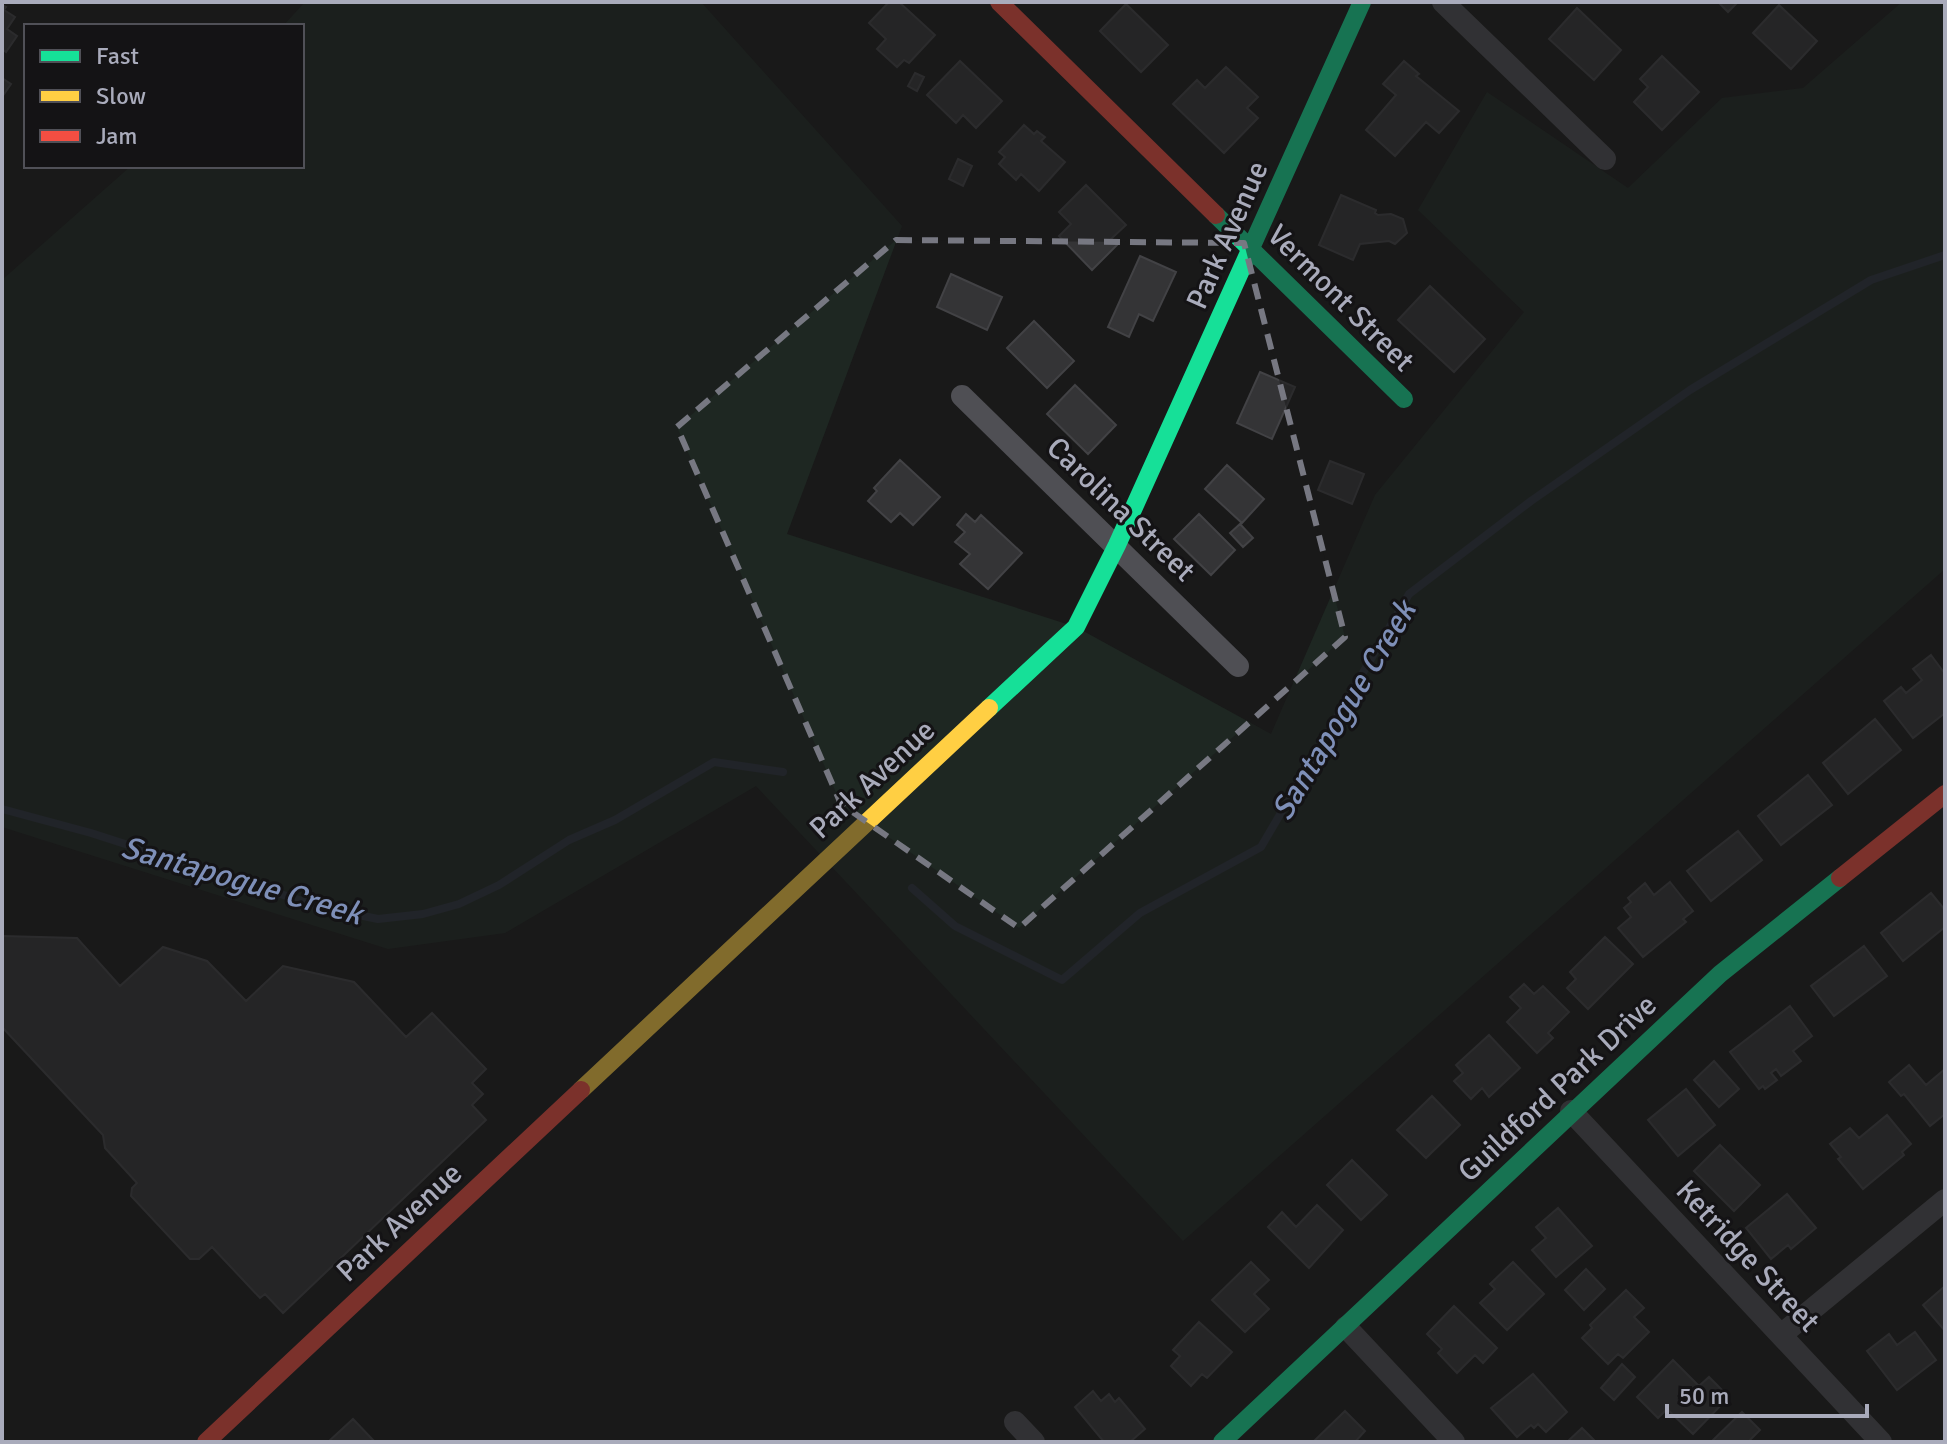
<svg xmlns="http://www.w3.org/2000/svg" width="1947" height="1444" viewBox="0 0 1947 1444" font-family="Signika,sans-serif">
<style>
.green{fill:#1e2722}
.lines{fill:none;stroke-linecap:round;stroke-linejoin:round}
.stream{stroke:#2b313c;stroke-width:8}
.building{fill:#343436;stroke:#424245;stroke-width:2}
.street{stroke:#4f4f54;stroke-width:22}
.fast{stroke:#16e098;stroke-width:18}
.slow{stroke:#ffcf43;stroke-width:18}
.jam{stroke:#f24e42;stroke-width:18}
.marked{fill:none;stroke:#777882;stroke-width:6;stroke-dasharray:16 10;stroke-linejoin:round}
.labels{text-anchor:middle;stroke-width:6;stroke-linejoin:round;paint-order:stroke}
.street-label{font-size:30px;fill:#a9abbb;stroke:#141315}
.water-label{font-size:32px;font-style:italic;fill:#7e8fb8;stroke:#141315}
</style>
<rect width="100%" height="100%" fill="#191919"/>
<path class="green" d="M 305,2 L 701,2 L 902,226 L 787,534 L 1076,627 L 1271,734 L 1375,495 L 1524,312 L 1418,210 L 1487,92 L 1628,188 L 1722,98 L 1803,88 L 1902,2 L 1945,2 L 1945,569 L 1183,1241 L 756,786 L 505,933 L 388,949 L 2,827 L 2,280 L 131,166 L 302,166 L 302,26 L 283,26 Z"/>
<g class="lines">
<path class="stream" d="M 2,809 L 91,833 L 324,908 L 378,919 L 423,914 L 459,904 L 499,885 L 569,840 L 615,820 L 714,762 L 783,772
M 912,888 L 955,926 L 1062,980 L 1140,913 L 1261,847 L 1409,594 L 1531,501 L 1690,390 L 1871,280 L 1945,255"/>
</g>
<path class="building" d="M 889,2 L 899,2 L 935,35 L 909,63 L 904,60 L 897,67 L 877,49 L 886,39 L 869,23 Z
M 1718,2 L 1738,2 L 1728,12 Z
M 1126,4 L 1168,45 L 1141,72 L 1100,31 Z
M 2,5 L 6,7 L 4,10 L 15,17 L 7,29 L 17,36 L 6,52 L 2,49 Z
M 1779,5 L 1817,41 L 1791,69 L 1753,33 Z
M 1577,8 L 1621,50 L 1594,80 L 1549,39 Z
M 1662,56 L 1699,92 L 1662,130 L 1634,102 L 1648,87 L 1640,79 Z
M 960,61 L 1002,101 L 976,128 L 963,115 L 956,123 L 927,95 Z
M 1404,61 L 1419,74 L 1416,76 L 1459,111 L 1439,133 L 1426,122 L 1395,156 L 1366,130 L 1396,95 L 1383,84 Z
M 1226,67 L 1258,97 L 1247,108 L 1258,118 L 1224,153 L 1173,104 L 1197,80 L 1205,88 Z
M 915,73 L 924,77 L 917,91 L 908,86 Z
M 2,78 L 11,84 L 2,97 Z
M 1024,125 L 1034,134 L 1037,131 L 1045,137 L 1041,141 L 1065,162 L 1039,191 L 1021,174 L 1016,180 L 999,164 L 1005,157 L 999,152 Z
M 958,159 L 972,166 L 963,186 L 949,179 Z
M 1086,185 L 1126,225 L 1111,239 L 1117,245 L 1092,270 L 1059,236 L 1071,224 L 1059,212 Z
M 1341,195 L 1376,210 L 1375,213 L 1378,215 L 1391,214 L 1403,219 L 1407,233 L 1395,244 L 1389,241 L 1360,244 L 1353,260 L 1319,245 Z
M 1140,256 L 1176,272 L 1153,321 L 1139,314 L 1129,337 L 1108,327 Z
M 951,274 L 1002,297 L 987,330 L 937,307 Z
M 1430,286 L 1485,339 L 1454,372 L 1398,320 Z
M 1034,321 L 1074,361 L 1047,388 L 1007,348 Z
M 1260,372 L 1295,387 L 1272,439 L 1237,423 Z
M 1075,385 L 1116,425 L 1088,454 L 1047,414 Z
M 900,460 L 940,497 L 913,525 L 900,513 L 891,522 L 868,501 L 877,491 L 874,488 Z
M 1330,461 L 1364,474 L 1352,504 L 1318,490 Z
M 1227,465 L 1264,499 L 1242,523 L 1205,489 Z
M 966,514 L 975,522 L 981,515 L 1022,553 L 988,589 L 960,564 L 970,554 L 955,542 L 965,532 L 957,525 Z
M 1199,514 L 1235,550 L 1211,575 L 1174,539 Z
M 1240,524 L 1253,538 L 1243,547 L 1230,533 Z
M 1931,655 L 1945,674 L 1945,713 L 1913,738 L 1884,701 L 1901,687 L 1906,693 L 1922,680 L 1913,669 Z
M 1875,719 L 1901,750 L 1848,794 L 1823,763 Z
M 1808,775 L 1832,805 L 1781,845 L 1758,816 Z
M 1738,831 L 1762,860 L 1711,901 L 1687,871 Z
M 1670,882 L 1693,911 L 1683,919 L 1686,922 L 1643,957 L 1618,928 L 1631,917 L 1624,908 L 1631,902 L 1628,898 L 1645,883 L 1654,895 Z
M 1931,893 L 1945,910 L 1945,927 L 1903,961 L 1881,933 Z
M 2,936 L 77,938 L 120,986 L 163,947 L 207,961 L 246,1001 L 283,966 L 354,982 L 406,1037 L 432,1013 L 486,1069 L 472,1083 L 483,1094 L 472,1105 L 486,1120 L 283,1313 L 265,1294 L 260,1298 L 212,1247 L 199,1259 L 190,1259 L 131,1196 L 132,1188 L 137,1183 L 105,1148 L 103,1135 L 2,1027 Z
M 1605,937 L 1633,964 L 1588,1009 L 1567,988 L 1576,979 L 1570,972 Z
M 1864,946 L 1887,976 L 1834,1016 L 1811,986 Z
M 1524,984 L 1534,994 L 1543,986 L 1569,1012 L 1548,1033 L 1553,1038 L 1537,1053 L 1507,1022 L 1521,1008 L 1510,997 Z
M 1790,1006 L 1812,1036 L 1793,1051 L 1801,1061 L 1781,1076 L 1776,1069 L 1771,1073 L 1777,1080 L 1765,1089 L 1763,1086 L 1759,1089 L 1730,1052 Z
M 1489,1035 L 1520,1068 L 1489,1097 L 1482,1088 L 1471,1099 L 1454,1081 L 1463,1073 L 1456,1065 Z
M 1714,1061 L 1739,1089 L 1719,1107 L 1694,1080 Z
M 1909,1065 L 1926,1085 L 1945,1069 L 1945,1114 L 1930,1126 L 1904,1094 L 1901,1096 L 1889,1082 Z
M 1686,1089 L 1715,1125 L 1678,1156 L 1648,1120 Z
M 1432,1096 L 1460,1125 L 1426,1158 L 1397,1130 Z
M 1887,1115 L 1911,1144 L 1902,1152 L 1904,1155 L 1863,1189 L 1838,1159 L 1841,1157 L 1830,1144 L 1850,1128 L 1859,1138 Z
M 1720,1145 L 1760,1185 L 1734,1211 L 1694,1171 Z
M 1352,1160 L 1387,1195 L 1361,1220 L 1327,1185 Z
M 1787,1194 L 1816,1228 L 1791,1249 L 1788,1245 L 1771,1259 L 1746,1228 Z
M 1317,1205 L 1343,1230 L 1309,1268 L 1268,1227 L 1282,1212 L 1296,1227 Z
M 1558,1208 L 1592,1246 L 1556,1277 L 1532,1250 L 1546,1238 L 1536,1227 Z
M 1251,1262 L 1269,1280 L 1254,1294 L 1269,1309 L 1245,1332 L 1212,1300 Z
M 1513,1262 L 1544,1294 L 1507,1330 L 1480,1303 L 1495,1289 L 1490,1284 Z
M 1586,1269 L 1605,1289 L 1584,1310 L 1565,1290 Z
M 1945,1286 L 1945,1331 L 1923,1305 Z
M 1626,1290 L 1644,1308 L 1634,1317 L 1649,1332 L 1623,1358 L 1618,1354 L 1608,1364 L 1582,1338 L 1592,1328 L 1590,1325 Z
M 1454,1306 L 1497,1348 L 1483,1363 L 1475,1355 L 1457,1373 L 1438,1353 L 1442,1349 L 1427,1334 Z
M 1199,1322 L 1232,1352 L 1207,1378 L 1202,1374 L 1191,1386 L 1171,1366 L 1180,1356 L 1173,1350 Z
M 1915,1332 L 1936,1360 L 1897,1390 L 1867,1351 L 1889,1334 L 1897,1345 Z
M 1673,1360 L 1699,1386 L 1709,1377 L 1729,1397 L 1693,1434 L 1667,1409 L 1658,1418 L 1637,1397 Z
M 1622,1364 L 1635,1377 L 1614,1400 L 1601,1388 Z
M 1533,1374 L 1567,1412 L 1546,1432 L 1538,1424 L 1534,1428 L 1531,1425 L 1517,1437 L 1491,1408 Z
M 1093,1391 L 1101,1401 L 1109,1394 L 1115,1402 L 1119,1398 L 1145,1429 L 1130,1442 L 1104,1442 L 1075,1407 Z
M 1345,1411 L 1365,1431 L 1355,1442 L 1313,1442 Z
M 1742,1412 L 1760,1430 L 1750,1440 L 1751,1442 L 1711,1442 Z
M 353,1419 L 375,1442 L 328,1442 Z
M 1582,1428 L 1596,1442 L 1567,1442 Z"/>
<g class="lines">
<path class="street" d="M 1443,2 L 1605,159
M 962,396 L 1238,666
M 1571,1111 L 1881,1442
M 1346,1327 L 1454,1442
M 1781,1335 L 1945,1200
M 1015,1422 L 1034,1442"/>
<path class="fast" d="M 1216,215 L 1404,399
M 989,708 L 1076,627 L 1117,545 L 1362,2
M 1222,1442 L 1720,974 L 1840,878"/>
<path class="slow" d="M 581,1090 L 989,708"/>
<path class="jam" d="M 999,2 L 1216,215
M 1840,878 L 1945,794
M 206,1442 L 581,1090"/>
</g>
<path d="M0 0H1947V1444H0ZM 896,240 L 1244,243 L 1345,637 L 1019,928 L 841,804 L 677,427 Z" fill="#191919" fill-opacity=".55" fill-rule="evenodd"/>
<path class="marked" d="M 896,240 L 1244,243 L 1345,637 L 1019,928 L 841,804 L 677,427 Z"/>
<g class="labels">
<g class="street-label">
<text transform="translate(1227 235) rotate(-66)" y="10">Park Avenue</text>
<text transform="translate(1341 298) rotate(45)" y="10">Vermont Street</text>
<text transform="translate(1121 509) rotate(44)" y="10">Carolina Street</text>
<text transform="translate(872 779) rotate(-43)" y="10">Park Avenue</text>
<text transform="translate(1557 1088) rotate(-43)" y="10">Guildford Park Drive</text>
<text transform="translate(399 1222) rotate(-43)" y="10">Park Avenue</text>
<text transform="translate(1748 1256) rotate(47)" y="10">Ketridge Street</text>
</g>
<g class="water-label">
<text transform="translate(1343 710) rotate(-59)" y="11">Santapogue Creek</text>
<text transform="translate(242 880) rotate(16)" y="11">Santapogue Creek</text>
</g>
</g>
<rect width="1947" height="1444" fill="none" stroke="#a9abbb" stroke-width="8"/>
<rect x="24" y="24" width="280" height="144" fill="#141315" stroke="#505057" stroke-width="2"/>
<rect x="40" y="50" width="40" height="12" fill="#16e098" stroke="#505057" stroke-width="2"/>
<text x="96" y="64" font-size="24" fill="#a9abbb">Fast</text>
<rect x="40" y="90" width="40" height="12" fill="#ffcf43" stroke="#505057" stroke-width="2"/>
<text x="96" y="104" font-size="24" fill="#a9abbb">Slow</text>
<rect x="40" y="130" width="40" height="12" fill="#f24e42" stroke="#505057" stroke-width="2"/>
<text x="96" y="144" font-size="24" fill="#a9abbb">Jam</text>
<path d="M1667 1404v12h200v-12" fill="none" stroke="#a9abbb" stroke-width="4"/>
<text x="1679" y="1404" font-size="24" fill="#a9abbb" stroke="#141315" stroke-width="6" paint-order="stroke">50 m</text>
</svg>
